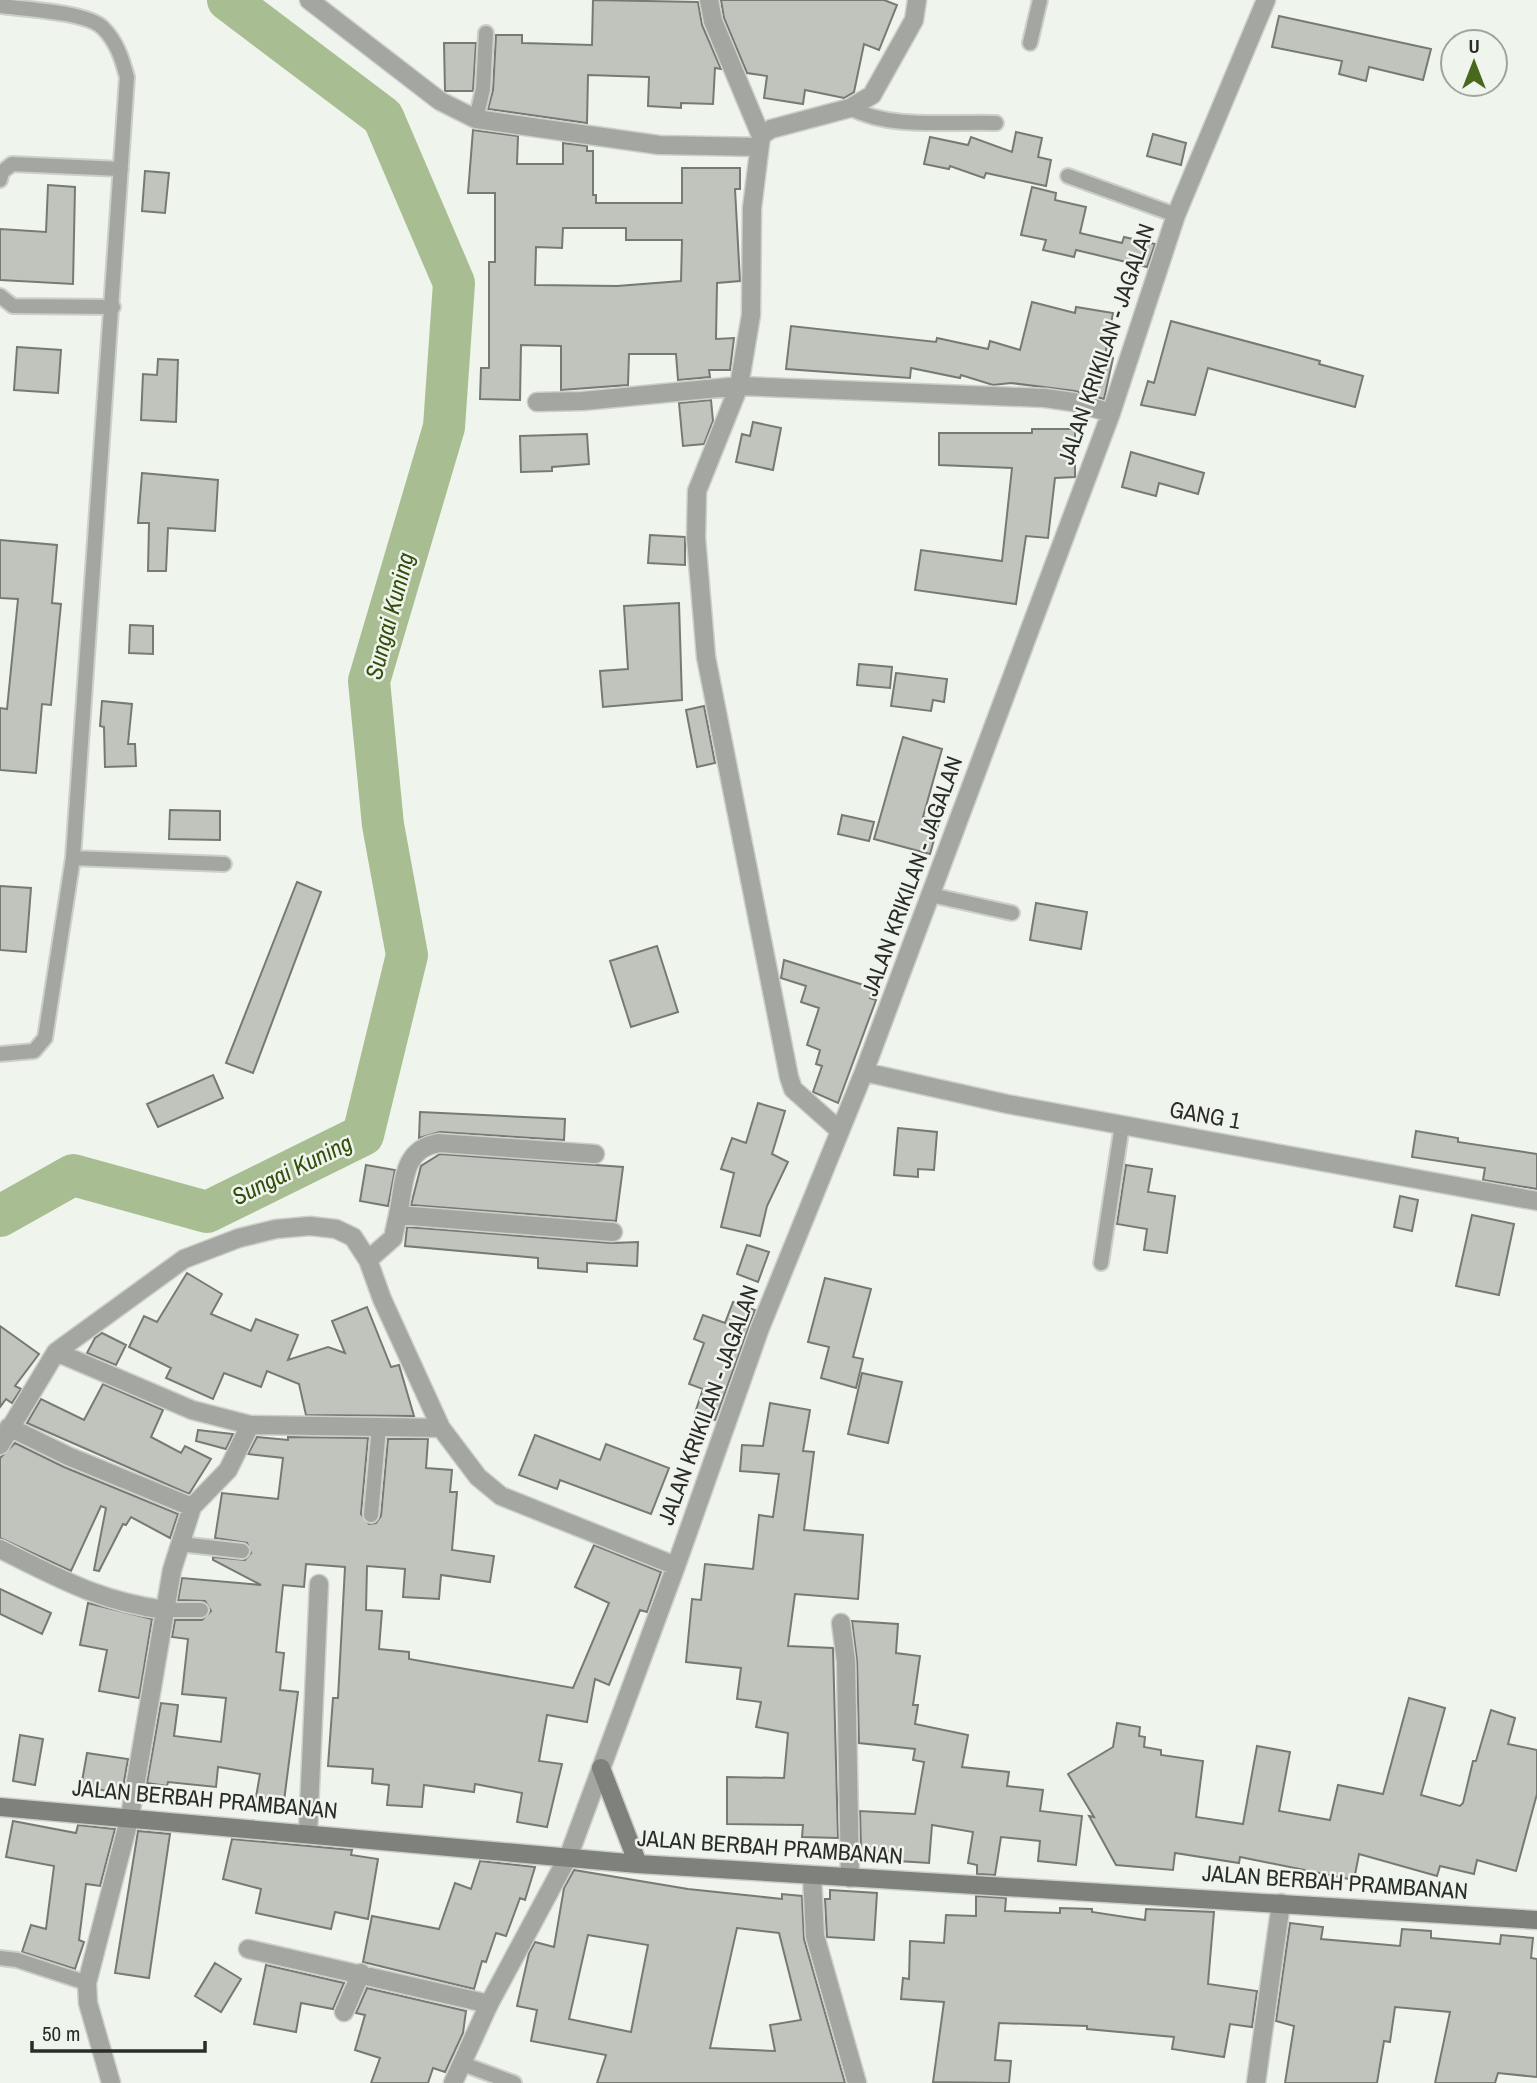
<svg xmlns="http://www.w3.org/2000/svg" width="1537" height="2083" viewBox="0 0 1537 2083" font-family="'Archivo Narrow',sans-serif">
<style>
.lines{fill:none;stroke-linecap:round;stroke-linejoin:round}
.river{stroke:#a8be92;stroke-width:42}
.building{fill:#c0c4bc;stroke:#767a72;stroke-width:2;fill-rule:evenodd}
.service-casing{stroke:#ccd0c9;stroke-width:18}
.minor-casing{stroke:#ccd0c9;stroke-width:21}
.tertiary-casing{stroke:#ccd0c9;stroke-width:21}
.secondary-casing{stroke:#ccd0c9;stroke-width:21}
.service{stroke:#a4a6a2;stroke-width:14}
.minor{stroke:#a4a6a2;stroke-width:18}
.tertiary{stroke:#a4a6a2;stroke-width:18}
.secondary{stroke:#7e817c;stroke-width:18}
.labels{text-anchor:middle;stroke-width:5;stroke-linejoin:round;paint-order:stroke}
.street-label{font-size:23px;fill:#2a2c29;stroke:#eff4ec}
.water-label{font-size:24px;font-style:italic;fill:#334d0b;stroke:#eff4ec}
</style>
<rect width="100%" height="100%" fill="#eff4ec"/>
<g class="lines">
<path class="river" d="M 0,1216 L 73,1175 L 207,1212 L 363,1135 L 407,955 L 383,825 L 369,681 L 444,427 L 454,283 L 383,117 L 228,0"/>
</g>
<path class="building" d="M 593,0 L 698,2 L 702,25 L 721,69 L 715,68 L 713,104 L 681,103 L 681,108 L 648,106 L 649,77 L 588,75 L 587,123 L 488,109 L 493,90 L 496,35 L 522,35 L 522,43 L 592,45 Z
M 721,0 L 884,0 L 897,5 L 879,50 L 864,44 L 854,92 L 844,98 L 805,90 L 803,104 L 764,98 L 767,76 L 747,73 L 724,18 Z
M 1279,16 L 1431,49 L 1423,80 L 1369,67 L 1366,81 L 1339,74 L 1342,61 L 1272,47 Z
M 444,43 L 476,43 L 473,91 L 445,91 Z
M 473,130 L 518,136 L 517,164 L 563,164 L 563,143 L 587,146 L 587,151 L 593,151 L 593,195 L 596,195 L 596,203 L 682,203 L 682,168 L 740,168 L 740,189 L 735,189 L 740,281 L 717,283 L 716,339 L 734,338 L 730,370 L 709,370 L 710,377 L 678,380 L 676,354 L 629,354 L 628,385 L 561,390 L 561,346 L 521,345 L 520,400 L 480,399 L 481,368 L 489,368 L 489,262 L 495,262 L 495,193 L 468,193 ZM 563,228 L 626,228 L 626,240 L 682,240 L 681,281 L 617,286 L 535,285 L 536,247 L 562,248 Z
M 1016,132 L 1042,138 L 1038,157 L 1051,160 L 1046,186 L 986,173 L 984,178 L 950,166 L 949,169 L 924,164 L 930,137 L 968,145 L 971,137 L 1012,152 Z
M 1153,134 L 1186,143 L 1181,165 L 1147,156 Z
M 145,171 L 169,173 L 165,213 L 142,211 Z
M 48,185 L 75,187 L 73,284 L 0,280 L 0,229 L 46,232 Z
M 1032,187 L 1056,193 L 1055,200 L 1086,207 L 1080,233 L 1122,243 L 1124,237 L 1155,244 L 1147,267 L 1076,250 L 1074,257 L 1043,250 L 1046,240 L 1021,235 Z
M 1032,302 L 1075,313 L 1076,307 L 1113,313 L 1105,356 L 1113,358 L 1104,399 L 1075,391 L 1011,383 L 993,385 L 961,375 L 960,378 L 911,368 L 910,378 L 786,369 L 791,326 L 936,342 L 937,338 L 988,349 L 990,341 L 1020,350 Z
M 1171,321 L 1320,361 L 1319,364 L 1363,376 L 1355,407 L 1208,368 L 1195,415 L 1141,405 L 1148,381 L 1154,383 Z
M 17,347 L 61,350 L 58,393 L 14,390 Z
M 158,359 L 178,360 L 176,422 L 141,420 L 143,374 L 157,375 Z
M 711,400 L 713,421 L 704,444 L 683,446 L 679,403 Z
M 753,422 L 781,428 L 773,470 L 736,462 L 742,434 L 750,436 Z
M 1032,429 L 1075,429 L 1075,477 L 1055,478 L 1048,538 L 1026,536 L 1016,604 L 915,590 L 921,550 L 1002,561 L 1012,468 L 939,465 L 939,433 L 1032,433 Z
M 587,434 L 589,464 L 552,467 L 552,471 L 521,472 L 520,436 Z
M 1131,452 L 1204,473 L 1198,494 L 1159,483 L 1156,496 L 1122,487 Z
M 142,473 L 218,480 L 215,531 L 168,528 L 166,571 L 148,571 L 149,523 L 138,523 Z
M 650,535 L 685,537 L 685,565 L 648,563 Z
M 0,540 L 57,545 L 52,603 L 61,604 L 51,705 L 42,704 L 36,773 L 0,770 L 0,708 L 7,709 L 18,599 L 0,598 Z
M 679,603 L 682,700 L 603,707 L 600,671 L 628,669 L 624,606 Z
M 130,625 L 153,626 L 153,654 L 129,653 Z
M 859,664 L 892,667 L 890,688 L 857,685 Z
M 896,673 L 947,679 L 944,702 L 933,700 L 931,711 L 891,706 Z
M 102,701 L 132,704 L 128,744 L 135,744 L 136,766 L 105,767 L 104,727 L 100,726 Z
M 704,706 L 715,763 L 697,767 L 686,710 Z
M 903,737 L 942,749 L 923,817 L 939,822 L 930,854 L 874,839 Z
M 170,810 L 220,811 L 220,840 L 169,839 Z
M 842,815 L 874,822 L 869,841 L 838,834 Z
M 297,882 L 321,892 L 253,1073 L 226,1063 Z
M 0,886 L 31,888 L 26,952 L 0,950 Z
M 1036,903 L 1087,912 L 1081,949 L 1030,940 Z
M 657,946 L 678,1012 L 631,1027 L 610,961 Z
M 784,960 L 873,988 L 870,998 L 876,1000 L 838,1103 L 813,1092 L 822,1066 L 816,1064 L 820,1050 L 807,1045 L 819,1008 L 801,1002 L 806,986 L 781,978 Z
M 213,1075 L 223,1098 L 158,1127 L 147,1104 Z
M 758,1103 L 785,1111 L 772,1154 L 788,1162 L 767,1206 L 760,1236 L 721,1227 L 734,1173 L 721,1169 L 732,1138 L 746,1143 Z
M 420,1112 L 565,1119 L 564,1140 L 440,1132 L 419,1138 Z
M 898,1128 L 937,1132 L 934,1170 L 918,1169 L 918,1177 L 894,1175 Z
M 1416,1131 L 1458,1138 L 1458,1142 L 1537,1154 L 1537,1189 L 1483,1180 L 1485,1168 L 1412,1157 Z
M 440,1154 L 623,1167 L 616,1221 L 411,1205 L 421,1166 Z
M 366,1165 L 395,1170 L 388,1206 L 360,1201 Z
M 1126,1165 L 1152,1169 L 1148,1192 L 1175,1196 L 1167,1253 L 1144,1250 L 1147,1229 L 1117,1224 Z
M 1400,1196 L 1418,1200 L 1412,1231 L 1394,1227 Z
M 1472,1215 L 1514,1224 L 1499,1295 L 1456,1286 Z
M 407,1227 L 612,1243 L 638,1242 L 637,1266 L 587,1263 L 587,1272 L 538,1268 L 538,1258 L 405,1246 Z
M 747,1245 L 769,1252 L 758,1282 L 737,1274 Z
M 187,1273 L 222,1294 L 211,1314 L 251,1331 L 256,1319 L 298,1335 L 288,1360 L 328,1347 L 345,1353 L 332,1321 L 367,1307 L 391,1367 L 399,1365 L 414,1416 L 306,1415 L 299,1384 L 267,1371 L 261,1387 L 224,1373 L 213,1399 L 166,1378 L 171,1368 L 129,1347 L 144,1316 L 157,1322 Z
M 825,1278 L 871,1289 L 853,1357 L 863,1359 L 856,1388 L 821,1378 L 829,1347 L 808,1342 Z
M 733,1302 L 755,1310 L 715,1420 L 695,1413 L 703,1389 L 689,1384 L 704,1343 L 694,1339 L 703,1315 L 725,1323 Z
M 0,1326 L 39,1354 L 15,1386 L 21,1389 L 12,1403 L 6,1399 L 0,1407 Z
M 102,1333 L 126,1345 L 116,1365 L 87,1353 L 95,1338 Z
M 862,1373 L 902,1382 L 888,1443 L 848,1434 Z
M 103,1384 L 163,1410 L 151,1437 L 181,1453 L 185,1446 L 211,1459 L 189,1494 L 27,1423 L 41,1399 L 84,1420 Z
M 770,1403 L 810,1410 L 803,1451 L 814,1452 L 804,1530 L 863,1535 L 858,1599 L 795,1594 L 788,1646 L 833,1648 L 838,1838 L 802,1837 L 803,1825 L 727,1824 L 727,1777 L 784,1778 L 788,1733 L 756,1727 L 761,1702 L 737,1699 L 741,1668 L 686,1662 L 692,1599 L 701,1600 L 705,1564 L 753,1569 L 759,1515 L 773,1517 L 779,1474 L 740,1471 L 742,1445 L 763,1446 Z
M 198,1430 L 233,1434 L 226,1449 L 196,1441 Z
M 535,1435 L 600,1460 L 606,1444 L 669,1468 L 651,1514 L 560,1480 L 557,1489 L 519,1475 Z
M 257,1437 L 288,1440 L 288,1437 L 368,1438 L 361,1514 L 369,1524 L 376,1523 L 381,1516 L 388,1439 L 428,1439 L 426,1468 L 452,1470 L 450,1492 L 457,1492 L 452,1550 L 494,1556 L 490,1582 L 441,1575 L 439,1599 L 403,1597 L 405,1569 L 367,1566 L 366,1610 L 382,1611 L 379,1649 L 409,1652 L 409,1659 L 573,1688 L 609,1603 L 575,1587 L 594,1545 L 661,1572 L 647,1612 L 640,1610 L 609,1685 L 595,1679 L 587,1722 L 547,1715 L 539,1761 L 562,1764 L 547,1827 L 517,1822 L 522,1793 L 475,1784 L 474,1792 L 424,1785 L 422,1807 L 387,1805 L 389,1785 L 372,1783 L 373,1769 L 328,1766 L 333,1698 L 338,1698 L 345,1567 L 306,1564 L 304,1587 L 283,1585 L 276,1652 L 284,1653 L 280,1690 L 298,1692 L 284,1801 L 256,1797 L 260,1774 L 218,1767 L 216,1787 L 168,1782 L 167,1786 L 147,1783 L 161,1703 L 178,1705 L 174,1736 L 221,1742 L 226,1698 L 182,1694 L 188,1639 L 172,1637 L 175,1620 L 202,1620 L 211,1611 L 205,1601 L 178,1600 L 182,1578 L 261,1585 L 213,1560 L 213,1557 L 245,1560 L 251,1553 L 247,1543 L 215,1538 L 222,1493 L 278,1499 L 283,1458 L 248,1454 Z
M 15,1443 L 64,1467 L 178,1514 L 170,1538 L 131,1517 L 126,1525 L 123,1524 L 99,1571 L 94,1570 L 106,1508 L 101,1506 L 71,1571 L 0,1538 L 0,1458 Z
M 0,1589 L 51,1613 L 42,1634 L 0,1614 Z
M 88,1603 L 152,1619 L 139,1698 L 99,1691 L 107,1650 L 80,1645 Z
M 852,1621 L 898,1624 L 896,1653 L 920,1656 L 913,1705 L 918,1705 L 915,1724 L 968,1735 L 962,1767 L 1009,1772 L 1007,1786 L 1043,1790 L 1040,1811 L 1082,1816 L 1076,1865 L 1038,1861 L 1040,1841 L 1001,1837 L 995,1875 L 977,1874 L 977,1865 L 968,1863 L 973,1832 L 932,1825 L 929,1863 L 898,1861 L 899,1852 L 861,1850 L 860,1811 L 915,1814 L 924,1762 L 913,1760 L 915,1749 L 859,1743 L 857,1661 Z
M 1409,1698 L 1445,1708 L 1421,1795 L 1460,1806 L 1463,1803 L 1473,1761 L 1476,1761 L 1491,1710 L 1515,1718 L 1508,1744 L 1537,1750 L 1537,1794 L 1516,1871 L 1477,1860 L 1474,1874 L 1440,1866 L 1437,1876 L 1359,1854 L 1354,1880 L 1240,1857 L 1239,1863 L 1175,1853 L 1173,1870 L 1116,1865 L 1089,1816 L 1094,1817 L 1068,1774 L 1113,1747 L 1117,1723 L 1140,1727 L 1139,1736 L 1145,1737 L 1144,1747 L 1161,1750 L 1161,1755 L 1203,1761 L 1196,1817 L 1243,1824 L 1257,1746 L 1290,1752 L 1279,1811 L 1330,1820 L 1338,1785 L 1383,1794 Z
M 20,1735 L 43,1739 L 35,1785 L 13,1781 Z
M 87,1753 L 128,1759 L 122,1793 L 81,1787 Z
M 13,1821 L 76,1833 L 78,1825 L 115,1829 L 100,1886 L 86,1884 L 79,1940 L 84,1942 L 75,1969 L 22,1952 L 31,1925 L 46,1929 L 54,1866 L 6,1857 Z
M 138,1831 L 170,1834 L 149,1978 L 115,1973 Z
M 232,1839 L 352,1850 L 351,1855 L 378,1859 L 368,1919 L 335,1912 L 331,1929 L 256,1913 L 261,1889 L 223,1879 Z
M 480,1861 L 535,1867 L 525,1900 L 520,1898 L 506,1936 L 496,1933 L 486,1962 L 482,1961 L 474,1989 L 363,1962 L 372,1916 L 439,1929 L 455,1883 L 471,1889 Z
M 574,1870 L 688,1889 L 782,1899 L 782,1894 L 802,1896 L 804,1939 L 845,2083 L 597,2083 L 606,2055 L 531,2041 L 537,2010 L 517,2006 L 529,1953 L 535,1942 L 554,1947 L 564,1888 ZM 737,1928 L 779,1933 L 801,2020 L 770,2025 L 775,2051 L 710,2048 ZM 588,1935 L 648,1945 L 631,2032 L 569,2019 Z
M 830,1890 L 877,1893 L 874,1940 L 827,1937 L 825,1899 L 830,1899 Z
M 976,1896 L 1006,1898 L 1005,1911 L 1060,1913 L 1060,1908 L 1092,1909 L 1092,1912 L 1145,1920 L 1146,1909 L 1214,1912 L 1208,1984 L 1257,1991 L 1252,2027 L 1230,2024 L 1224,2057 L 1172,2049 L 1174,2037 L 1087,2029 L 1087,2026 L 999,2023 L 995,2060 L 1011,2061 L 1009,2083 L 933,2082 L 944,2002 L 901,1999 L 903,1978 L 909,1979 L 910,1941 L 944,1943 L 946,1915 L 976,1916 Z
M 1290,1923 L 1323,1927 L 1321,1939 L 1400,1946 L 1402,1929 L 1431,1931 L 1431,1938 L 1500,1944 L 1501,1935 L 1533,1938 L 1531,1958 L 1537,1959 L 1537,2077 L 1498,2073 L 1495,2083 L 1435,2083 L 1450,2012 L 1395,2007 L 1390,2042 L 1384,2041 L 1377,2083 L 1285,2083 L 1294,2026 L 1276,2021 Z
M 215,1963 L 241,1979 L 221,2012 L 195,1996 Z
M 266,1965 L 344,1983 L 333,2009 L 301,2003 L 296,2032 L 254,2024 Z
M 367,1988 L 466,2011 L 463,2033 L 445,2072 L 433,2068 L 428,2083 L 371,2083 L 380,2058 L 355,2050 L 365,2015 L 356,2013 Z"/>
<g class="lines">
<defs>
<path id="service" d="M 0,6 C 24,9 87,12 103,28 C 117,42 122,59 127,77 L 73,858 L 45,1038 L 34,1051 L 0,1054
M 1030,43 L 1040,0
M 850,108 C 892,130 949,121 996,123
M 476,119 L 483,89 L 486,33
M 1068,176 L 1176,215
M 0,180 L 2,172 L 12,164 L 121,169
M 0,296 L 13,306 L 113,307
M 73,858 L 224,864
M 931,895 L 1012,913
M 1101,1263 L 1122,1125
M 371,1515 L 379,1427
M 180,1544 L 242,1551
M 165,1610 L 201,1610
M 0,1958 L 17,1960 L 87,1983
M 463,2064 L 514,2083"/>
<path id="minor" d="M 309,0 L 440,101 L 476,119 L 659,145 L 758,147
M 709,0 L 713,21 L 761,136
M 917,0 L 914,20 L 872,95 L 850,108 L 771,129 L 761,136 L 752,208 L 751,315 L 739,386 L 1045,398 L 1073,402 L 1111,413
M 537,402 L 583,401 L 739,386 L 697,491 L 696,538 L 706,657 L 789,1077 L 793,1089 L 839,1130
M 864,1072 L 1007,1104 L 1537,1201
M 398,1215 C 405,1183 401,1149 439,1143 L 595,1154
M 56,1352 L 184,1259 L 239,1238 L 276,1229 L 310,1226 L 336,1229 L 353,1237 L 368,1260
M 9,1427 L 68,1456 L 192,1507
M 441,1428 L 478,1477 L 501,1496 L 676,1566
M 0,1445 L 56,1352 L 192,1410 L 250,1425 L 441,1428 L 382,1299 L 368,1260 L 393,1238 L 398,1215 L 613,1232
M 0,1549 C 59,1578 98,1601 165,1610
M 841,1623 L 846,1661 L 850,1878
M 308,1832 L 319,1584
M 569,1855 L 676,1566 L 760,1328 L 864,1072 L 1111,413 L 1176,215 L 1266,0
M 812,1876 L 815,1936 L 857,2083
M 248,1949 L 489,2004
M 344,2012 L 361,1973
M 111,2083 L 88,2003 L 87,1983 L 130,1816 L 172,1570 L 192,1507 L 228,1470 L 250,1425
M 1256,2083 L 1281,1903"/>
<path id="tertiary" d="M 453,2083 L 489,2004 L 569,1855"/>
<path id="secondary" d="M 601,1768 L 638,1864
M 0,1807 L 638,1864 L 1537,1920"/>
</defs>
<use href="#service" class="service-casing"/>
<use href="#minor" class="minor-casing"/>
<use href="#tertiary" class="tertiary-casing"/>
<use href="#secondary" class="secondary-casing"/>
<use href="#service" class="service"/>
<use href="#minor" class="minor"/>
<use href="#tertiary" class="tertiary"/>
<use href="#secondary" class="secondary"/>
</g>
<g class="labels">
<g class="street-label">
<text transform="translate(1106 344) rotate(-71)" y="8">JALAN KRIKILAN - JAGALAN</text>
<text transform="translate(912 876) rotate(-70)" y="8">JALAN KRIKILAN - JAGALAN</text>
<text transform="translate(1205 1115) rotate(10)" y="8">GANG 1</text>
<text transform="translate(708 1405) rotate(-70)" y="8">JALAN KRIKILAN - JAGALAN</text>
<text transform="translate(205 1799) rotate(5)" y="8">JALAN BERBAH PRAMBANAN</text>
<text transform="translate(770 1847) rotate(4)" y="8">JALAN BERBAH PRAMBANAN</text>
<text transform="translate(1335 1882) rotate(4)" y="8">JALAN BERBAH PRAMBANAN</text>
</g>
<g class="water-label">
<text transform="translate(390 616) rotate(-75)" y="8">Sungai Kuning</text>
<text transform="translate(292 1170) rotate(-26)" y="8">Sungai Kuning</text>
</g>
</g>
<g transform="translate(1474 63)"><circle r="33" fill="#eff4ec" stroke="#a0a49e" stroke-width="2"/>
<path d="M0-5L12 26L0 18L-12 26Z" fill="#48681d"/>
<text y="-10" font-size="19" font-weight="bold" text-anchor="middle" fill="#2a2c29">U</text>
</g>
<path d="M32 2041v10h173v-10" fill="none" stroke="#2a2c29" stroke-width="3.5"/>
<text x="42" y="2041" font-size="21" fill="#2a2c29" stroke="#eff4ec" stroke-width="5" paint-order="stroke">50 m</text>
</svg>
